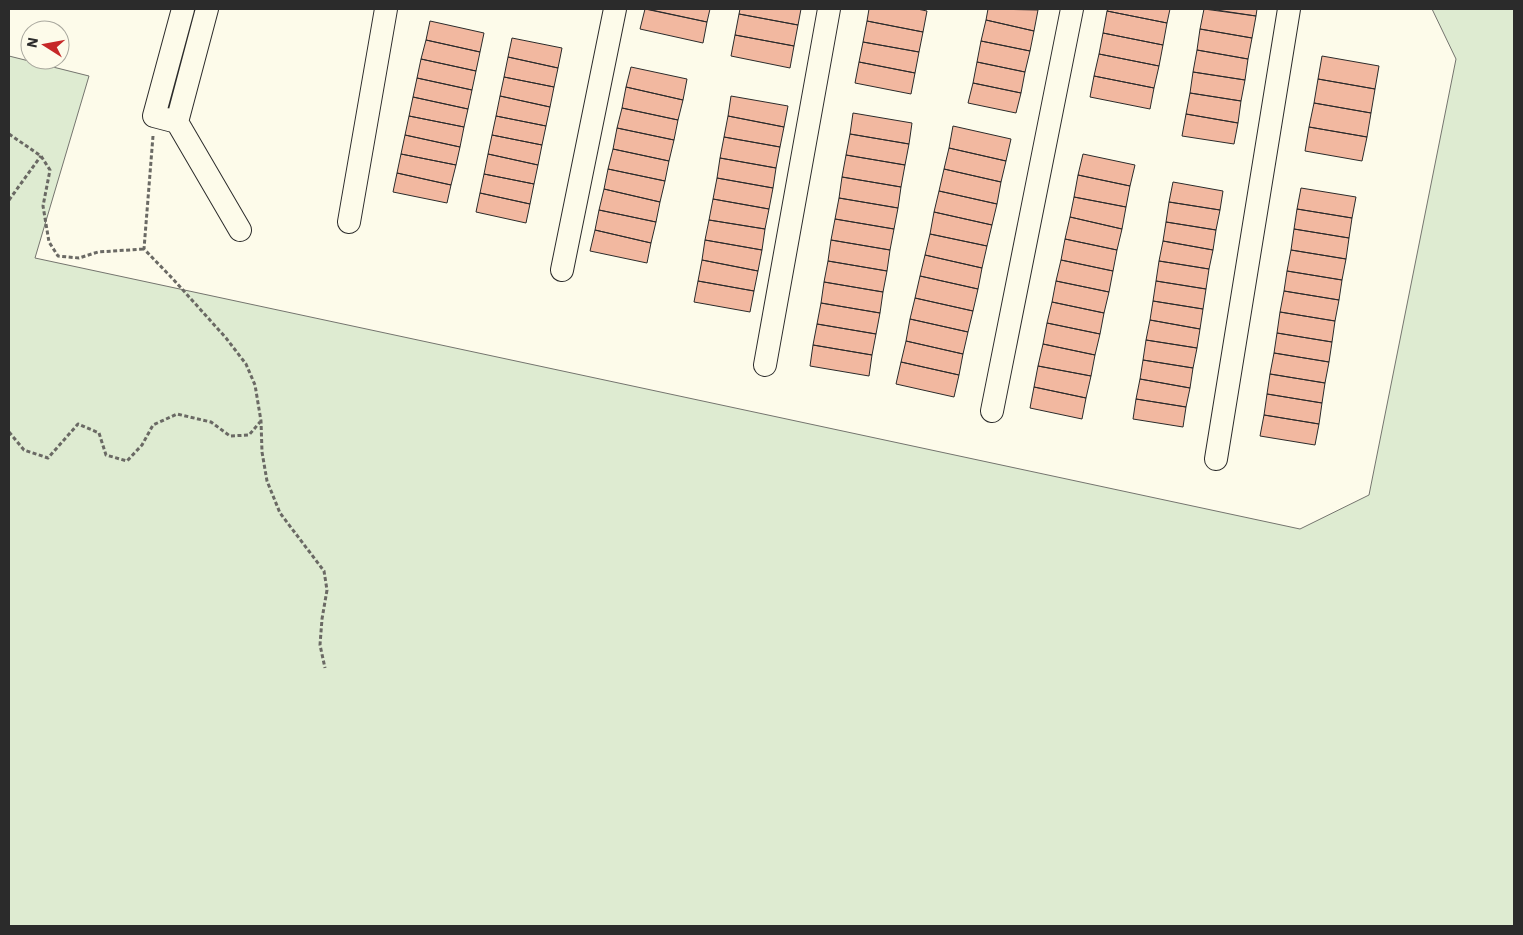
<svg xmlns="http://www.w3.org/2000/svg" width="1523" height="935" viewBox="0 0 1523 935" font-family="'IBM Plex Sans',sans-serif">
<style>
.green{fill:#deebd1;stroke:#74746e}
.building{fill:#f2b8a0;stroke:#2b2b2b}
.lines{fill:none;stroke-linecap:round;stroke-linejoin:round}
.minor-casing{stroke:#2b2b2b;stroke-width:24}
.path{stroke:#6a6964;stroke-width:3;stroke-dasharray:4 2.5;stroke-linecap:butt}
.minor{stroke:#fdfbea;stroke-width:22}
</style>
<rect width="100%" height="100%" fill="#fdfbea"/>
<path class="green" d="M 1432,9 L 1514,9 L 1514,926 L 9,926 L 9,56 L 89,76 L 35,258 L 1300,529 L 1369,495 L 1456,59 Z"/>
<path class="building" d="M 645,9 L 707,22 L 703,43 L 640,29 Z
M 647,9 L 710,9 L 707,22 Z
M 740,9 L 801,9 L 798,25 L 739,14 Z
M 869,9 L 917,9 L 927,11 L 923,32 L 867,21 Z
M 988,9 L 1038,10 L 1034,31 L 986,20 Z
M 1108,9 L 1170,9 L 1167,23 L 1107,11 Z
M 1204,9 L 1256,16 L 1252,38 L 1200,29 Z
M 1210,9 L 1257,9 L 1256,16 Z
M 1107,11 L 1167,23 L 1163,45 L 1103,33 Z
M 739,14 L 798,25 L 794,46 L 735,35 Z
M 986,20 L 1034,31 L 1030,51 L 981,41 Z
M 430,21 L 484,33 L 480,52 L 426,40 Z
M 867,21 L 923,32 L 919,52 L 863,42 Z
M 1200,29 L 1252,38 L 1248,59 L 1197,50 Z
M 1103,33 L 1163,45 L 1159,66 L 1099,54 Z
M 735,35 L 794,46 L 790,68 L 731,56 Z
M 512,38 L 562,48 L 558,68 L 508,57 Z
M 426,40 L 480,52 L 476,71 L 421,59 Z
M 981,41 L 1030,51 L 1025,72 L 977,62 Z
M 863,42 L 919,52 L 915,73 L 859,62 Z
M 1197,50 L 1248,59 L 1245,80 L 1193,72 Z
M 1099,54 L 1159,66 L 1154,88 L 1094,76 Z
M 1322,56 L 1379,66 L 1375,89 L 1318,79 Z
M 508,57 L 558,68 L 554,87 L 504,77 Z
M 421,59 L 476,71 L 472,90 L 417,78 Z
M 859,62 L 915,73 L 911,94 L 855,83 Z
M 977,62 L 1025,72 L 1021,93 L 973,83 Z
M 631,67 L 687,79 L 683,100 L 626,87 Z
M 1193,72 L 1245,80 L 1241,101 L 1190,93 Z
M 1094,76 L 1154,88 L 1150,109 L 1090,97 Z
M 504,77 L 554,87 L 550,107 L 500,96 Z
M 417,78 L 472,90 L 468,109 L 413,97 Z
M 1318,79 L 1375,89 L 1371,113 L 1314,103 Z
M 973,83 L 1021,93 L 1016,113 L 968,103 Z
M 626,87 L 683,100 L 678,120 L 622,108 Z
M 1190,93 L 1241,101 L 1238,123 L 1186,114 Z
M 500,96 L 550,107 L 546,126 L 496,116 Z
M 731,96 L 788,106 L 784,127 L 728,116 Z
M 413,97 L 468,109 L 464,127 L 409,116 Z
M 1314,103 L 1371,113 L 1367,137 L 1309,127 Z
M 622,108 L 678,120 L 674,140 L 617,128 Z
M 853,113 L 912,123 L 909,144 L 850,134 Z
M 1186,114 L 1238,123 L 1234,144 L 1182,136 Z
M 409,116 L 464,127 L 460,147 L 405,135 Z
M 496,116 L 546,126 L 542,145 L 492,135 Z
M 728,116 L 784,127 L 780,147 L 724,137 Z
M 953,126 L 1011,139 L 1006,161 L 949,148 Z
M 1309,127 L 1367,137 L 1362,161 L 1305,151 Z
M 617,128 L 674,140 L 669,161 L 613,149 Z
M 850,134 L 909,144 L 905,165 L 846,155 Z
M 405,135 L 460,147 L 456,165 L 401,154 Z
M 492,135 L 542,145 L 538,165 L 488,154 Z
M 724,137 L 780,147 L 776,168 L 720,158 Z
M 949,148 L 1006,161 L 1001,182 L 944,169 Z
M 613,149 L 669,161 L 665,181 L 608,169 Z
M 401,154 L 456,165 L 451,185 L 397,173 Z
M 488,154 L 538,165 L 534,184 L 484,174 Z
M 1083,154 L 1135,165 L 1130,186 L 1078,175 Z
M 846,155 L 905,165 L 901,187 L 842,177 Z
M 720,158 L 776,168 L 773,188 L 717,178 Z
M 608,169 L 665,181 L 660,202 L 604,189 Z
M 944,169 L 1001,182 L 997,204 L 939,191 Z
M 397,173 L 451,185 L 447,203 L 393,192 Z
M 484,174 L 534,184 L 530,204 L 480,193 Z
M 1078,175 L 1130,186 L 1126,207 L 1074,197 Z
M 842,177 L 901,187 L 898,208 L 839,198 Z
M 717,178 L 773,188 L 769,209 L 713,199 Z
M 1173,182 L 1223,191 L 1220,210 L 1169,202 Z
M 1301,188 L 1356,197 L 1352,218 L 1297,209 Z
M 604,189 L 660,202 L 656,222 L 599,210 Z
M 939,191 L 997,204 L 992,225 L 934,212 Z
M 480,193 L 530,204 L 526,223 L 476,212 Z
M 1074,197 L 1126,207 L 1122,229 L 1070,217 Z
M 839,198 L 898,208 L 894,229 L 835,219 Z
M 713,199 L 769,209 L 765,229 L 709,220 Z
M 1169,202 L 1220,210 L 1216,230 L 1166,222 Z
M 1297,209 L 1352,218 L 1349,238 L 1294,229 Z
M 599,210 L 656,222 L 651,243 L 595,230 Z
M 934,212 L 992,225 L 987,246 L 930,234 Z
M 1070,217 L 1122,229 L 1117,250 L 1065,239 Z
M 835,219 L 894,229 L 890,250 L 831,240 Z
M 709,220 L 765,229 L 762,250 L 705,240 Z
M 1166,222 L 1216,230 L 1213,250 L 1163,241 Z
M 1294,229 L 1349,238 L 1346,259 L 1291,250 Z
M 595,230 L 651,243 L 647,263 L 590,251 Z
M 930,234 L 987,246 L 982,268 L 925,255 Z
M 1065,239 L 1117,250 L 1113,271 L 1061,260 Z
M 705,240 L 762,250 L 758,271 L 702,260 Z
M 831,240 L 890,250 L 887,271 L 828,261 Z
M 1163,241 L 1213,250 L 1209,269 L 1159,261 Z
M 1291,250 L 1346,259 L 1342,280 L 1287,271 Z
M 925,255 L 982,268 L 978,289 L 920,276 Z
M 702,260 L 758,271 L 754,291 L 698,281 Z
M 1061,260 L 1113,271 L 1109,292 L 1056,281 Z
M 828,261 L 887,271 L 883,292 L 824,282 Z
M 1159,261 L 1209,269 L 1206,289 L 1156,281 Z
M 1287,271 L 1342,280 L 1339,300 L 1284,291 Z
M 920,276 L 978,289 L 973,311 L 915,298 Z
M 698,281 L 754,291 L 750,312 L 694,302 Z
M 1056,281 L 1109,292 L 1104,313 L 1052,302 Z
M 1156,281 L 1206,289 L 1203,309 L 1153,301 Z
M 824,282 L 883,292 L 880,313 L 821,303 Z
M 1284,291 L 1339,300 L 1335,321 L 1280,312 Z
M 915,298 L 973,311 L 968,332 L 910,319 Z
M 1153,301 L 1203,309 L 1200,329 L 1150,320 Z
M 1052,302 L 1104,313 L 1100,334 L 1047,323 Z
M 821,303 L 880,313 L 876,334 L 817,324 Z
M 1280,312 L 1335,321 L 1332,342 L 1277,333 Z
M 910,319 L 968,332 L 963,354 L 906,341 Z
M 1150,320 L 1200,329 L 1197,348 L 1146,340 Z
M 1047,323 L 1100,334 L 1095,355 L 1043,344 Z
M 817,324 L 876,334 L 872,355 L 813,345 Z
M 1277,333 L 1332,342 L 1329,362 L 1274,353 Z
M 1146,340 L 1197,348 L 1193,368 L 1143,360 Z
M 906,341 L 963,354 L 959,375 L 901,362 Z
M 1043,344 L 1095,355 L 1091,376 L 1038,366 Z
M 813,345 L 872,355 L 869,376 L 810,366 Z
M 1274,353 L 1329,362 L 1325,383 L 1270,374 Z
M 1143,360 L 1193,368 L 1190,388 L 1140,379 Z
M 901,362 L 959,375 L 954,397 L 896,384 Z
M 1038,366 L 1091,376 L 1086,398 L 1034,387 Z
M 1270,374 L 1325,383 L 1322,403 L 1267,394 Z
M 1140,379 L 1190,388 L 1186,407 L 1136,399 Z
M 1034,387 L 1086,398 L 1082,419 L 1030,408 Z
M 1267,394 L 1322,403 L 1319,424 L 1264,415 Z
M 1136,399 L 1186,407 L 1183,427 L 1133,419 Z
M 1264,415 L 1319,424 L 1315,445 L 1260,436 Z"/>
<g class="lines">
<defs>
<path id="minor" d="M 183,9 L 154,116 L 177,122 L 240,230
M 177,122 L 207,9
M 349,222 L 386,9
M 562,270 L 615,9
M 765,365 L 829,9
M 992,411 L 1072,9
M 1216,459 L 1289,9"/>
</defs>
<use href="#minor" class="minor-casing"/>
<path class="path" d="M 9,134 L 41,156 L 50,170 L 43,206 L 49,242 L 58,256 L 79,258 L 98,252 L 144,249
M 153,136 L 144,249 L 173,279 L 226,338 L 246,364 L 255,385 L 261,421 L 262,452 L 267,481 L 280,513 L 324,571 L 327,590 L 322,619 L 320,645 L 325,668
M 9,200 L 41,156
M 9,432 L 24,450 L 48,458 L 78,424 L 99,433 L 106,455 L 127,461 L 142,445 L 153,425 L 177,414 L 211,422 L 230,436 L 249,435 L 260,422"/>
<use href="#minor" class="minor"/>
</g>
<rect width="1523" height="935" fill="none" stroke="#2b2b2b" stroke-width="20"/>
<g transform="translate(45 45) rotate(281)"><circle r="24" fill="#fdfbea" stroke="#a9a89e"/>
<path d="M0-4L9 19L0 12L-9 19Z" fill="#c62828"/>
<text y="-8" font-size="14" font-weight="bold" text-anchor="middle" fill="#2b2b2b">N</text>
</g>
</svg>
